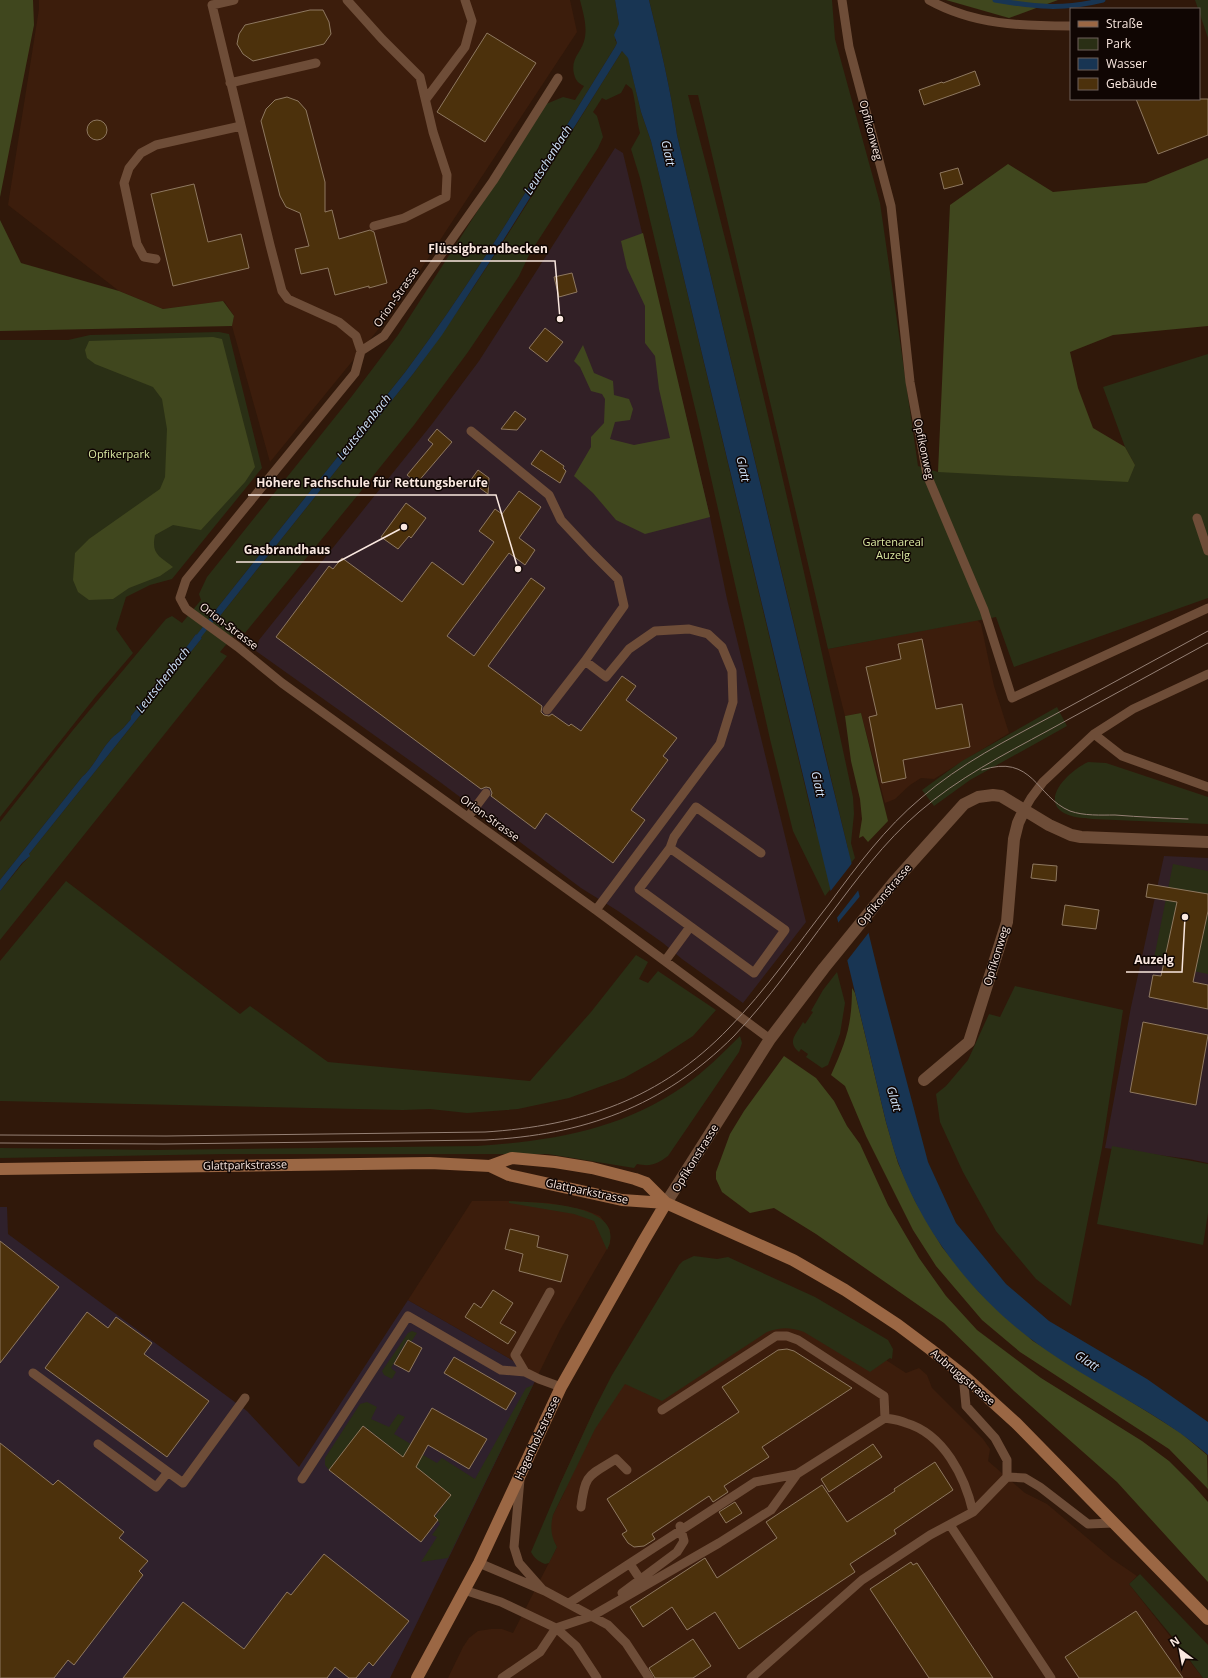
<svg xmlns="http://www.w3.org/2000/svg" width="1208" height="1678" viewBox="0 0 1208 1678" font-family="'Open Sans',sans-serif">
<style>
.commercial{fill:#2f212c}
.built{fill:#3c1d0c}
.education{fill:#322026}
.green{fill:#2a2f15}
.forest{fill:#40471e}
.water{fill:#183553}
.pier{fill:#30180a}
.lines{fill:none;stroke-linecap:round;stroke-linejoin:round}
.stream{stroke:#183553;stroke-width:5}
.building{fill:#4c310c;stroke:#8e7860}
.lane{stroke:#6e4d38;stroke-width:9}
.street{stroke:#6e4d38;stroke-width:12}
.secondary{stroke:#9b6744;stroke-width:12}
.tram{stroke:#958075;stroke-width:1}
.labels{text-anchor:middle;stroke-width:3;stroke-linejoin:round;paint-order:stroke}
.street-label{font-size:11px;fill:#fae8e0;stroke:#100603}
.park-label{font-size:11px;fill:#dae9a2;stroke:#100603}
.water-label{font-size:12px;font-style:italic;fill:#d0e4fb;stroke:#100603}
.leader{fill:none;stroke:#fae8e0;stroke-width:1.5}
.callout-dot{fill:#fae8e0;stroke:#100603;stroke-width:1.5}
.callout-label{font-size:12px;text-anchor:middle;font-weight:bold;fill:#fae8e0;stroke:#100603;stroke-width:3;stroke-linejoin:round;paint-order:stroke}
</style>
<rect width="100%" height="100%" fill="#30180a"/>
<path class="commercial" d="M 0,1207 L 7,1207 L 8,1234 L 247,1411 L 299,1467 L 408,1300 L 538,1375 L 390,1678 L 0,1678 Z"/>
<path class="built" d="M 39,0 L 570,0 L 577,32 L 394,310 L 270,462 L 232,326 L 234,316 L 224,301 L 163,309 L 119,291 L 8,205 L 39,9 Z
M 977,620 L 981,624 L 994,686 L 1009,733 L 934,779 L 921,778 L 910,785 L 895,799 L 885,803 L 861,713 L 845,716 L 828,649 Z
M 472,1201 L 509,1201 L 549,1203 L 585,1210 L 600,1216 L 610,1230 L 610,1244 L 607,1249 L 560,1330 L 538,1375 L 408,1300 Z
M 690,1272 L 835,1327 L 906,1373 L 919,1368 L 927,1375 L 932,1388 L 983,1439 L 990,1449 L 988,1461 L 1025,1493 L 1047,1504 L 1112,1559 L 1137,1576 L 1129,1584 L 1203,1678 L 448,1678 L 463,1647 L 469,1638 L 478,1631 L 491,1629 L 502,1629 L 513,1633 L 557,1547 L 551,1537 L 550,1527 L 553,1515 L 565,1491 L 560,1484 L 595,1408 Z"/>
<path class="education" d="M 615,148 L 623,153 L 710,517 L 727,599 L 806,922 L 743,1003 L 682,959 L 663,943 L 618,911 L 581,888 L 440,782 L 256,651 L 259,640 L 432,424 L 479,361 Z
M 1164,856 L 1208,858 L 1208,1163 L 1189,1159 L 1105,1148 L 1131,1007 Z"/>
<path class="green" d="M 580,0 L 615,0 L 619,24 L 615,40 L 617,43 L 615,47 C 547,156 483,268 406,371 L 214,612 L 220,616 L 413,374 C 489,271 554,159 622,51 L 628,57 L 641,112 L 651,141 L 815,828 L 848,849 L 677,135 C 671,90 660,45 649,0 L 832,0 L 835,39 L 880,203 L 918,466 L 938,472 L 1135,465 L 1125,447 L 1103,387 L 1208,354 L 1208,598 L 1014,667 L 996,617 L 828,649 L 698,95 L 688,95 C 750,328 803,562 853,797 L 854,814 L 851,843 L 855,858 L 825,896 L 793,831 L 770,739 L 699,425 L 640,178 L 631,149 L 640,133 C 636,118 636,103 632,89 L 626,84 L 621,93 L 606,100 L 602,98 L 593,112 L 597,116 L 603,137 L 598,148 L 530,253 L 519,276 L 468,352 L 414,425 L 357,496 L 245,633 L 239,629 L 220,652 L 227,656 L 0,940 L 0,891 L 23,863 L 29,857 L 29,854 L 202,638 L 196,634 L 182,654 L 166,671 L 131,716 L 132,718 C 126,725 121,731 114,736 C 101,748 95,766 82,777 L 0,880 L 0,822 L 73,730 L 166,619 L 172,616 L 182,623 L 201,600 L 199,594 L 207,577 L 352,396 L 398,335 L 546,104 L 563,97 L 575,100 L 584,86 C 578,83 576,81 574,74 C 570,57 583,52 585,37 C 587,25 583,12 580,0 Z
M 1195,0 L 1208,0 L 1208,38 Z
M 219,332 L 229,334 L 262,468 L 172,579 L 150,585 L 126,597 L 116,629 L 133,653 L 96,696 L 0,817 L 0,340 L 68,340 L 90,335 Z
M 1057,707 L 1067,726 L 970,780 L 934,806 L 922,790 L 962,761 Z
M 1088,762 L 1106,763 L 1208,797 L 1208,824 L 1092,819 C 1082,818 1064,817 1057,807 C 1047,790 1075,768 1088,762 Z
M 1173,864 L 1208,871 L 1208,974 L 1153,963 Z
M 66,881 L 240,1014 L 250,1006 L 328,1062 L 530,1081 L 591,1012 L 636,955 L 648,962 L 639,979 L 648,983 L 658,971 L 716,1010 L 693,1036 L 656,1060 L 624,1078 L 569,1098 L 518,1109 L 467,1113 L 430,1109 L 403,1110 L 0,1101 L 0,961 Z
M 837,972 L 845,1003 L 840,1034 L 828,1065 L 822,1068 L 806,1057 L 808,1054 L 801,1049 L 799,1052 C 786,1041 797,1034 803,1022 L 805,1024 L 813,1012 L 811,1011 L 823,990 Z
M 1015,986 L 1123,1010 L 1102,1148 L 1071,1306 L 1036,1279 L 996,1231 L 963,1172 L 940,1122 L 936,1094 L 946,1086 L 968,1060 L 989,1014 L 1000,1017 Z
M 740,1036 L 742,1043 L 739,1052 L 668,1156 C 657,1164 651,1167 637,1164 L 634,1168 L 548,1154 L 226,1154 L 0,1158 L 0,1148 L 153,1150 L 477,1146 C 552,1141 621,1130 684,1086 C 705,1071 722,1054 740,1036 Z
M 1112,1146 L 1208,1164 L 1208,1213 L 1203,1245 L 1097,1224 Z
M 509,1201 C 535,1203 630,1202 607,1250 L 594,1221 L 574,1214 L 509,1203 Z
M 694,1256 L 717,1259 L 728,1257 L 815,1297 L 888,1340 L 893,1349 L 892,1359 L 890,1358 L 870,1372 L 804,1332 C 790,1327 781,1327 767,1332 L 662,1401 L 625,1384 L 595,1429 L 553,1515 C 550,1528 551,1536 557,1547 L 549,1563 L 545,1564 C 538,1561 535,1559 531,1552 L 560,1484 L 595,1408 L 612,1375 L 679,1265 L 683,1261 Z
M 412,1331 L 417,1333 L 411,1342 L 407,1340 L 391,1368 L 396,1372 L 392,1379 L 384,1375 L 382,1371 L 408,1333 Z
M 533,1385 L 448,1558 L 421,1562 L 437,1537 L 432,1535 L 440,1524 L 435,1517 L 451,1495 L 364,1426 L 329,1470 L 325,1465 L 325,1458 L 360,1404 L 367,1402 L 377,1407 L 371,1419 L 389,1427 L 398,1414 L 405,1417 L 394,1434 L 424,1452 L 423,1455 L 437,1463 L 442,1458 L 475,1479 L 526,1388 Z
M 1140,1574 L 1208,1645 L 1208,1678 L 1203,1678 L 1174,1639 L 1129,1584 Z"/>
<path class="forest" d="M 0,0 L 33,0 L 34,25 L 0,197 Z
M 946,0 L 1058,0 L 1009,18 Z
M 1208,158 L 1208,326 L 1113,335 L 1070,352 L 1078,388 L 1093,428 L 1125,447 L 1135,465 L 1128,482 L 938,472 L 950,205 L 1008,164 L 1053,192 L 1146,183 Z
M 0,220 L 21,263 L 119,291 L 163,309 L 223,301 L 234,316 L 232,326 L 0,331 Z
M 643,233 L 710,517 L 645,534 L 616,520 L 593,493 L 574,476 L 591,447 L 591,437 L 604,423 L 605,399 L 602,394 L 591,391 L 580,367 L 574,361 L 583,345 L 594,373 L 613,381 L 614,395 L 629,399 L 633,409 L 630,420 L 615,422 L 610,439 L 634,445 L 670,438 L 659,389 L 655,356 L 645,343 L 645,306 L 627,268 L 621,241 Z
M 213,337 L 222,339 L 255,467 L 245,482 L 201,530 L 173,525 L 155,535 C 151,554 159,556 173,567 L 160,576 L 129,588 L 113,599 L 89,600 L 78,592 L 73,580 L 75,553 L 89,539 L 160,489 L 165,477 L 167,429 L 162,399 L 153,387 L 95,364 L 87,358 L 85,350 L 89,341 Z
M 861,713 L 888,821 L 868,842 L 863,836 L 859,838 L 862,819 L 860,799 L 851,761 L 845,716 Z
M 852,988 L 855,993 L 886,1122 L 898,1163 L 915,1201 L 942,1247 L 979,1292 L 1033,1341 L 1154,1416 L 1181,1433 L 1207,1455 L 1208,1489 L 1169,1449 L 1020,1352 L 982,1320 L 936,1266 L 913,1230 L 866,1136 L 845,1086 L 831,1075 C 846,1042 852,1025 852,988 Z
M 784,1056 L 816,1078 L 834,1101 L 847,1126 L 860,1144 L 888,1205 L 919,1258 L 946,1296 L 977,1330 L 1041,1378 L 1142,1441 L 1169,1461 L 1193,1485 L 1208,1502 L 1208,1582 L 1117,1482 L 1014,1391 L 944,1323 L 816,1234 L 774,1208 L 750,1213 L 722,1192 L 716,1179 L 716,1172 L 730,1134 L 744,1111 Z"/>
<path class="water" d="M 615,0 L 649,0 C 660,45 671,90 677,135 L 827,763 L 882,988 L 928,1162 L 956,1223 L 1006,1284 L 1049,1321 L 1147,1379 L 1208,1422 L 1208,1455 C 1199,1448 1190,1440 1180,1433 C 1137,1403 1089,1380 1046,1350 C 980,1305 925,1237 898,1162 C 893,1149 890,1135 886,1122 L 651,141 L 641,112 L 628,58 L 622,51 L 489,263 L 442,335 L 413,374 L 220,616 L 214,612 L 406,371 C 483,268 547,156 615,47 L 617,43 L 614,35 L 619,24 Z
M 196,634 L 202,638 L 29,854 L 30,856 L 22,863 L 0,891 L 0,880 L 82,777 C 95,766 101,748 114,736 C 121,731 126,725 131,719 L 131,716 C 153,688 176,662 196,634 Z"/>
<path class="pier" d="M 853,862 L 860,888 L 836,919 L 829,893 Z
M 861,895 L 870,931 L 846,962 L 837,924 Z"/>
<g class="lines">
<path class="stream" d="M 995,0 C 1035,7 1063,10 1103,0
M 195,641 L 220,609"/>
</g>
<path class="building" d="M 310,10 L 323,10 L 329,22 L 331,34 L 324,44 L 253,61 L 243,54 L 237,44 L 239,34 L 245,25 Z
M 487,33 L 536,63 L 485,142 L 437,112 Z
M 975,71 L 980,85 L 924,105 L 919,90 L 942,82 L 943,83 Z
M 287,97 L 298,101 L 306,110 L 325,182 L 325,212 L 332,210 L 339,239 L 370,230 L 374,232 L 387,283 L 369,288 L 369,286 L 335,295 L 328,268 L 301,274 L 295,249 L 309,246 L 300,213 L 286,207 L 280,196 L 261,121 L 266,109 L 275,100 Z
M 1136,99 L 1208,99 L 1208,135 L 1158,154 Z
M87 130a10 10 0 1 1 20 0a10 10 0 1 1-20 0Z
M 958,168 L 963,184 L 944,189 L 940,173 Z
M 194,184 L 208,242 L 241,234 L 249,268 L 173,286 L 151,194 Z
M 572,273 L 577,292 L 559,297 L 554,277 Z
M 545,328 L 563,342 L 547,362 L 529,348 Z
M 515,411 L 526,419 L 517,430 L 501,429 Z
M 437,429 L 452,442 L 417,483 L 407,475 L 433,444 L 428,440 Z
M 541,450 L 564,466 L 563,468 L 566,471 L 560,483 L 531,464 Z
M 478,470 L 489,478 L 488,494 L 470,481 Z
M 519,491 L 541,507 L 519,538 L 535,550 L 525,565 L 509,553 L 447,636 L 474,656 L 531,578 L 545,588 L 488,666 L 542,706 L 541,712 L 544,715 L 549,716 L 552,714 L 569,726 L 571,724 L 581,731 L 622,676 L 636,686 L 626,700 L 677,738 L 663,756 L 668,760 L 631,810 L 645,820 L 613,863 L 546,813 L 535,829 L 491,796 L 492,793 L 490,788 L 486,787 L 481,789 L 276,637 L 329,566 L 333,569 L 342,558 L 402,602 L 432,562 L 463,585 L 494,542 L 479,531 L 495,509 L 502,514 Z
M 406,503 L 426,518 L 411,538 L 409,536 L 398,549 L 381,537 Z
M 922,639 L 936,709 L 962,704 L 970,747 L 903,760 L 906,778 L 882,783 L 869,717 L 877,715 L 866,667 L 901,659 L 898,644 Z
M 1033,864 L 1057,866 L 1056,881 L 1031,878 Z
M 1148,884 L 1208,894 L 1208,911 L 1193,982 L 1208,985 L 1208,1009 L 1149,997 L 1153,975 L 1161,976 L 1177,902 L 1146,897 Z
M 1065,905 L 1099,910 L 1096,929 L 1062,925 Z
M 1143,1022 L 1208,1035 L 1196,1105 L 1130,1092 Z
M 510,1229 L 539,1236 L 537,1247 L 568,1255 L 561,1282 L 519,1271 L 523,1254 L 505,1249 Z
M 0,1241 L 59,1287 L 0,1363 Z
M 493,1290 L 513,1303 L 500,1323 L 516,1332 L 508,1344 L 465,1317 L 474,1303 L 481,1308 Z
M 87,1312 L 108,1328 L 116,1317 L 152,1343 L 144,1354 L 209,1401 L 167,1457 L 45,1368 Z
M 408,1340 L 422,1348 L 409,1372 L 394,1364 Z
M 787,1349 L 794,1351 L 852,1388 L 762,1447 L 769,1457 L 724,1486 L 728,1492 L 713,1502 L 709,1496 L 652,1534 L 655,1539 L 644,1546 L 634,1547 L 628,1543 L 622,1534 L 627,1531 L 607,1499 L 739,1412 L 722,1387 L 778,1350 Z
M 454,1357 L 516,1393 L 506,1410 L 444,1373 Z
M 432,1408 L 487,1439 L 469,1469 L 428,1445 L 416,1467 L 451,1495 L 434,1516 L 438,1520 L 421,1542 L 329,1470 L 363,1426 L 403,1457 Z
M 0,1443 L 53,1485 L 58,1480 L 124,1532 L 119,1538 L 148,1561 L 139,1571 L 143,1575 L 74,1665 L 68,1660 L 54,1678 L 0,1678 Z
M 873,1444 L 882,1457 L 829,1492 L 821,1479 Z
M 935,1462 L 953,1490 L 894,1530 L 896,1534 L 850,1564 L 855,1572 L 739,1649 L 715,1612 L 687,1630 L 672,1607 L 643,1627 L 630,1607 L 705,1558 L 717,1578 L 777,1538 L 766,1522 L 822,1485 L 847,1522 L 895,1491 L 894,1489 Z
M 735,1502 L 742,1513 L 726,1523 L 719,1512 Z
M 324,1554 L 409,1621 L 373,1666 L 369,1662 L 356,1678 L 349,1678 L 335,1667 L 327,1678 L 123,1678 L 183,1602 L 244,1649 L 287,1592 L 291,1595 Z
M 911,1562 L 913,1565 L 917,1563 L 993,1678 L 929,1678 L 870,1589 Z
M 1136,1611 L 1183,1678 L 1079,1678 L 1065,1657 Z
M 693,1639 L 711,1666 L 693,1678 L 655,1678 L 649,1668 Z"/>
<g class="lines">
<path class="lane" d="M 234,0 L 212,5 L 270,245 L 282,291 L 288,299 L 339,322 L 356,336 L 361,351
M 347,0 L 382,39 L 420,77 L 433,132 L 447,175 L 446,197 L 404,218 L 374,226
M 842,0 L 849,47 L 891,206 L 910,382 L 927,475 L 984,610 L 1012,698 L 1208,608
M 929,0 C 974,25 1021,26 1071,26
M 558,78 L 493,181 L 423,280 L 384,336 L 361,351 L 355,373 L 186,580 L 180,598 L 186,609 L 238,647 L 282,683 L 596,910 L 770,1039
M 230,83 L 316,63
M 426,99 L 465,47 L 472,21 L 465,0
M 156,259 L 144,257 L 137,244 L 124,183 L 129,168 L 141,153 L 156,145 L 241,126
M 471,431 L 549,495 L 561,520 L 591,552 L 618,579 L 624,606 L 585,661 L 547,710
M 1197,518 L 1208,551
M 585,661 L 606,677 L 629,649 L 655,631 L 689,629 L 708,634 L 722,647 L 732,671 L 733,702 L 720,744 L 596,910
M 1094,734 L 1122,756 L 1208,787
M 1024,810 L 1031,798 L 1043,782 L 1094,734 L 1133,709 L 1208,674
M 468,817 L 486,793
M 670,848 L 785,930 L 754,973 L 639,889 Z
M 670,848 L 674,837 L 696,807 L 761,853
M 665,961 L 690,927
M 525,1372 L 515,1355 L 550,1292
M 33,1373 L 183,1483 L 245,1398
M 963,1375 L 966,1406 L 995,1438 L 1007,1460 L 1007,1477 L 1025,1478 L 1040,1487 L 1088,1524 L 1114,1523
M 662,1410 L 776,1336 L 787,1336 L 798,1340 L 884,1396 L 885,1418
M 98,1444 L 156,1487 L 168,1472
M 302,1479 L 408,1316 L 501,1370 L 525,1372 L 539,1379 L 561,1387
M 520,1479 L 514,1547 L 519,1563 L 542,1589
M 581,1507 C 585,1473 589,1476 616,1459 L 627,1470
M 950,1525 L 1051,1678
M 479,1563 L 545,1591 L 608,1625 L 626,1643 L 649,1678
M 630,1564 L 640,1579
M 464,1590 L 501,1602 L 556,1628 L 576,1646 L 597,1678
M 622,1593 L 677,1552 L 684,1541 L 680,1526
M 569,1603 L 755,1482 L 797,1474
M 502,1678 L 540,1652 L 556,1628 L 592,1616 L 719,1543 L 771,1510 L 797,1474 L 885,1418 C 892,1419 900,1420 906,1423 C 944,1434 965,1477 973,1512 L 1007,1477
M 751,1678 L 862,1580 L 930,1535 L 973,1512"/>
<path class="street" d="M 924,1080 L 969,1042 L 1007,922 L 1014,839 L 1018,823 L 1024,810
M 666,1203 L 770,1039 L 824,968 L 894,882 L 964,804 L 978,797 L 993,795 L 1001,796 L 1049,825 L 1071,835 L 1081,837 L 1208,842"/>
<path class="secondary" d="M 490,1166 L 509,1175 L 622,1200 L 666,1203 L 793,1260 L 845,1290 L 898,1325 L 930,1349 L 963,1375 L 1016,1423 L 1208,1619
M 0,1169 L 430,1163 L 490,1166 L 512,1158 L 555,1162 L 592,1168 L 635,1179 L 646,1183 L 666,1203
M 417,1678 L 479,1563 L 561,1387 L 643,1242 L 666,1203"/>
<path class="tram" d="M 982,770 C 1033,753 1036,797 1070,811 C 1084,816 1101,815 1115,815 C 1140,817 1164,818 1188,819
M 0,1135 L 166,1136 L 485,1132 C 581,1126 661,1099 729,1028 C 766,990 797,945 829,904 C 857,866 885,828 921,798 C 960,764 1007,740 1052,716 C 1104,688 1156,659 1208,631
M 0,1143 L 164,1144 L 485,1140 C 583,1135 663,1107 734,1036 C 769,999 799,956 830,915 C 857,879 884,842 919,812 C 958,778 1003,755 1049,730 C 1102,701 1155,672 1208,643"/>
</g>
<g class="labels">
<g class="street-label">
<text transform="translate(871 130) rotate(75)" y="4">Opfikonweg</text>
<text transform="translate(396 297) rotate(-55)" y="4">Orion-Strasse</text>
<text transform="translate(924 449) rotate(78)" y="4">Opfikonweg</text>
<text transform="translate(229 626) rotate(37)" y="4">Orion-Strasse</text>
<text transform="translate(490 818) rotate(36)" y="4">Orion-Strasse</text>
<text transform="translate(884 895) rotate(-50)" y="4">Opfikonstrasse</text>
<text transform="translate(996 956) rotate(-73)" y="4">Opfikonweg</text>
<text transform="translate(695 1158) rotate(-58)" y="4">Opfikonstrasse</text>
<text transform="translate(245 1165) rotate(-1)" y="4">Glattparkstrasse</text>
<text transform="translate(587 1191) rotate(12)" y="4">Glattparkstrasse</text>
<text transform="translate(963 1377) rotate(40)" y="4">Aubruggstrasse</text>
<text transform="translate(537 1438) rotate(-65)" y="4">Hagenholzstrasse</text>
</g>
<g class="park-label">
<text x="119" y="458">Opfikerpark</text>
<text x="893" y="546">Gartenareal<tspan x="893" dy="13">Auzelg</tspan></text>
</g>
<g class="water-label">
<text transform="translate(668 153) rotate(77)" y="4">Glatt</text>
<text transform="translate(548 160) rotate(-58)" y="4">Leutschenbach</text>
<text transform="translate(364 427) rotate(-52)" y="4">Leutschenbach</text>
<text transform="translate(743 469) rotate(77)" y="4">Glatt</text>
<text transform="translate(163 680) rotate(-52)" y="4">Leutschenbach</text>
<text transform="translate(818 784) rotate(77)" y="4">Glatt</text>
<text transform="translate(894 1099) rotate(73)" y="4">Glatt</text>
<text transform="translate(1087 1361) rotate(33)" y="4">Glatt</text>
</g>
</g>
<path class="leader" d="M560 319L555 261H420M518 569L496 495H248M404 527L338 562H236M1185 917L1182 972H1126"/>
<g class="callout-dot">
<circle cx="560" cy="319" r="4"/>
<circle cx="518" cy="569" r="4"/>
<circle cx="404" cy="527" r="4"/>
<circle cx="1185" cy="917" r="4"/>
</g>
<g class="callout-label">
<text x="488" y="253">Flüssigbrandbecken</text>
<text x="372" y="487">Höhere Fachschule für Rettungsberufe</text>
<text x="287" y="554">Gasbrandhaus</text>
<text x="1154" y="964">Auzelg</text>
</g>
<rect x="1070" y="8" width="130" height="92" fill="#100603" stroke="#6e605b"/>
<rect x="1078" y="21" width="20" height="6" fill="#9b6744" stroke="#6e605b"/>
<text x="1106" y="28" font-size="12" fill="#fae8e0">Straße</text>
<rect x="1078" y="38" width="20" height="12" fill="#2a2f15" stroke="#6e605b"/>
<text x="1106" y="48" font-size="12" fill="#fae8e0">Park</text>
<rect x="1078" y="58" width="20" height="12" fill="#183553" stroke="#6e605b"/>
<text x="1106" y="68" font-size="12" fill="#fae8e0">Wasser</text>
<rect x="1078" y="78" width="20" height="12" fill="#4c310c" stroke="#6e605b"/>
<text x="1106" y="88" font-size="12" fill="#fae8e0">Gebäude</text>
<g transform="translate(1180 1650) rotate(328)" stroke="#100603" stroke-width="3" paint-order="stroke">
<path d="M0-3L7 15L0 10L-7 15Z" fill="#fae8e0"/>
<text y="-6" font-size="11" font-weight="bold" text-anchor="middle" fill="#fae8e0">N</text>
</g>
</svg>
